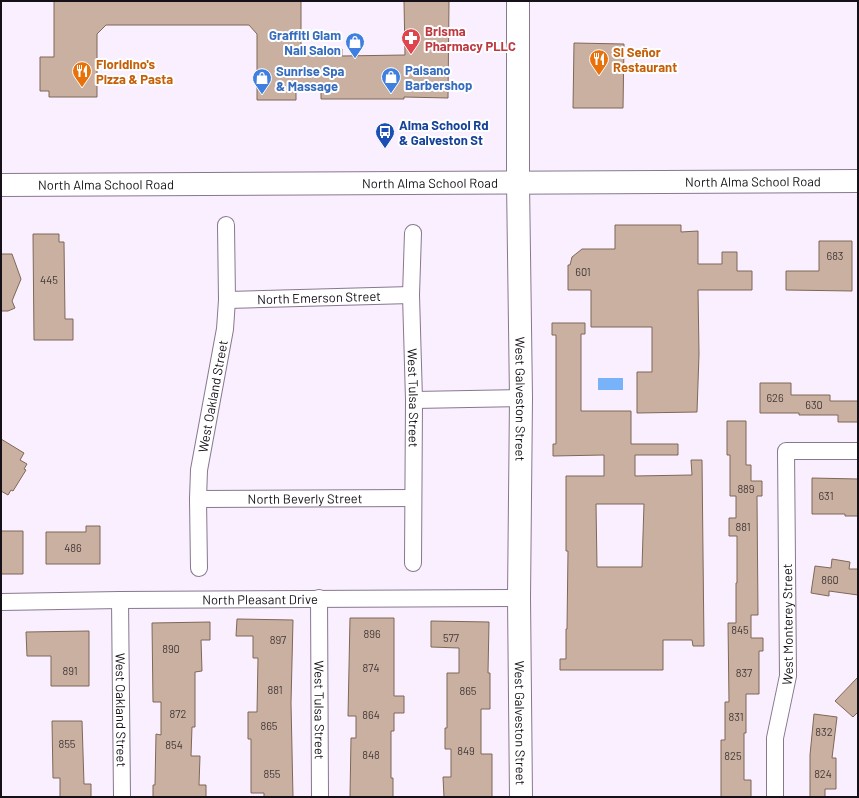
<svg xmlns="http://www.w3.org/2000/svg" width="859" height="798" viewBox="0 0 859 798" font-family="Barlow,sans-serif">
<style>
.water{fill:#78b3f9}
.building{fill:#cab0a0;stroke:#7f6758;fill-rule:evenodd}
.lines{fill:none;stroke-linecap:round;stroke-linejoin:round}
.street-casing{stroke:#88788e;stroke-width:18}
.secondary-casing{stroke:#88788e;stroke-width:24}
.street{stroke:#fff;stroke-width:16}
.secondary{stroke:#fff;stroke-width:22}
.labels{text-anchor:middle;stroke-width:4;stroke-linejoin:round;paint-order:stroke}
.number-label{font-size:11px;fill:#43383a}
.health-label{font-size:13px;font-weight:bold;fill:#be3a42;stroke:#fff;text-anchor:start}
.shop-label{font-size:13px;font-weight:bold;fill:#366cbe;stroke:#fff;text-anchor:start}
.food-label{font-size:13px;font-weight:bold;fill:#c56008;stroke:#fff;text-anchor:start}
.transit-label{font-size:13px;font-weight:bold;fill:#164399;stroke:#fff;text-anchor:start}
.street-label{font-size:13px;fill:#161018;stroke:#fff}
</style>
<rect width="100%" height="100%" fill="#f9effe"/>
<path class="water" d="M 598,378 L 623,378 L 623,390 L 598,390 Z"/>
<path class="building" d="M 54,1 L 301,1 L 301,49 L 342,49 L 342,56 L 405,55 L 404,1 L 449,1 L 448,98 L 404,97 L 404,99 L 321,99 L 321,90 L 296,90 L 296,100 L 257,100 L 257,34 L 249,25 L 106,25 L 97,34 L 97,97 L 49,97 L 49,91 L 40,91 L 40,57 L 54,57 Z
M 574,43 L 624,44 L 623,108 L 573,108 Z
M 615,225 L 681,225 L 681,232 L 698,231 L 698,264 L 722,264 L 722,252 L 737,252 L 737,271 L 752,271 L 752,290 L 698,290 L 699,354 L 697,412 L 637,413 L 637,372 L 652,372 L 652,327 L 591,327 L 591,290 L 568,290 L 568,265 L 570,265 L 572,257 L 582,249 L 615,249 Z
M 33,234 L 59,234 L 59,242 L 64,242 L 65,319 L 73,319 L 73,340 L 34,340 Z
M 819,241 L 852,241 L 852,291 L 786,290 L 786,271 L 819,271 Z
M 1,254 L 12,254 L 21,279 L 12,301 L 15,308 L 8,311 L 1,311 Z
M 552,323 L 585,323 L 585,334 L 581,334 L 581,411 L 631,411 L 631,444 L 678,444 L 678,455 L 635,455 L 635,476 L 692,475 L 691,460 L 702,460 L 704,646 L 693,646 L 692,640 L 663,640 L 663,670 L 560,670 L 560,659 L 566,659 L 566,629 L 567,629 L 568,551 L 566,551 L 566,476 L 604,476 L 604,455 L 553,456 L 553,444 L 556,444 L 556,335 L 552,335 ZM 596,504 L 644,504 L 642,567 L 597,567 Z
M 760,383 L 791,383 L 791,395 L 830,395 L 830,401 L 858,401 L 858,422 L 838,422 L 838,415 L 799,415 L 799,413 L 760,413 Z
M 727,421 L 746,421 L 746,465 L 751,465 L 751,481 L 762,481 L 762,496 L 757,496 L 758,615 L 751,615 L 751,638 L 763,638 L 763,651 L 759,651 L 759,694 L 746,694 L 746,733 L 744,733 L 744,780 L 751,780 L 751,797 L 721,797 L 721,740 L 725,740 L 725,702 L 729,702 L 728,623 L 736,623 L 736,583 L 737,583 L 737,536 L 729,536 L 729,518 L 736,518 L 736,496 L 730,496 L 730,455 L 727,455 Z
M 1,439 L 24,453 L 20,460 L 27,464 L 24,469 L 26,470 L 13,491 L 11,490 L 8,495 L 1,491 Z
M 812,478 L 858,479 L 858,516 L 845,516 L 845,514 L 812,514 Z
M 86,526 L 100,526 L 100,564 L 46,564 L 46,532 L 86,532 Z
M 1,531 L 23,531 L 23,574 L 1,574 Z
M 832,559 L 850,562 L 849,569 L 858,569 L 858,595 L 829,591 L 829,596 L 811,593 L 815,566 L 831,568 Z
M 350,618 L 394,618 L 394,696 L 404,696 L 404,713 L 394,713 L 394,731 L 391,731 L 391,778 L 393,778 L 393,797 L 350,797 L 351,738 L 356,738 L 356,716 L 348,716 Z
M 237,619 L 293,620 L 291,703 L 293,797 L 264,797 L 264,793 L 251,793 L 251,739 L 248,739 L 248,712 L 257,712 L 258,658 L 253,658 L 253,636 L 236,636 Z
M 431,621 L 489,622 L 488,673 L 490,673 L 490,709 L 481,709 L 481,754 L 492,754 L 492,797 L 444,797 L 443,777 L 451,777 L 451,749 L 445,749 L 445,728 L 447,728 L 447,673 L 459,673 L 459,648 L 431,647 Z
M 210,622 L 210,640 L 201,640 L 202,671 L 195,672 L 195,727 L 192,727 L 191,756 L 200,756 L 199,785 L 206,785 L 206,797 L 153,797 L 153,785 L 155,785 L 156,734 L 161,735 L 161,702 L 153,702 L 152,623 Z
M 89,631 L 89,686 L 51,686 L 51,656 L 27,656 L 26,632 Z
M 858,677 L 858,712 L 853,717 L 835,701 Z
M 814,714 L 837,717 L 832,758 L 836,758 L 836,789 L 825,789 L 825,797 L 810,797 L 810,755 Z
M 52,721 L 82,721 L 84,784 L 91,784 L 91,797 L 60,797 L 60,778 L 53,778 Z"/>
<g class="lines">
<defs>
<g id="street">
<path id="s1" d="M 413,233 L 411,295 L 414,400 L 413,563"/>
<path id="s2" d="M 227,300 L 411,295"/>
<path d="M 414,400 L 521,398"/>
<path id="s3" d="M 198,499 L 413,498"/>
<path id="s4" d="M 199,568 L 198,499 L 199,470 L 225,329 L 227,300 L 226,225"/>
<path id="s5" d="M 319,598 L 320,797"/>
<path id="s6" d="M 120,600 L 122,797"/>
<path id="s7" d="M 1,602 L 120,600 L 519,598"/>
<path id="s8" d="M 775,797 L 775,738 L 788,676 L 786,451 L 858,451"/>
</g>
<g id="secondary">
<path id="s9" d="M 518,1 L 518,182 L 521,398 L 519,598 L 521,797"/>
<path id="s10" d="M 1,185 L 858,181"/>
</g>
</defs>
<use href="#street" class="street-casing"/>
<use href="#secondary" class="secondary-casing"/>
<use href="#street" class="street"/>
<use href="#secondary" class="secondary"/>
</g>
<defs>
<symbol id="pharmacy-pin" viewBox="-11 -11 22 30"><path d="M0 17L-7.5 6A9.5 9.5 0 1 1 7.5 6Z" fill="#e0444e" stroke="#fff"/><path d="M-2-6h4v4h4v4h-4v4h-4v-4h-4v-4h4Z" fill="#fff"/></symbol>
<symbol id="shop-pin" viewBox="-11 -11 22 30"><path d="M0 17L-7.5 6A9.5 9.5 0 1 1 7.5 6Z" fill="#3f7fe0" stroke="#fff"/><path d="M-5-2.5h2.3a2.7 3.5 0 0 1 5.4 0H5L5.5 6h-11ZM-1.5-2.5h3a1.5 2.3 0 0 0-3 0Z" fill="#fff"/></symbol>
<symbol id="restaurant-pin" viewBox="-11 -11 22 30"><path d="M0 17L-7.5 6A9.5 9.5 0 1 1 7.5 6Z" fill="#e8710a" stroke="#fff"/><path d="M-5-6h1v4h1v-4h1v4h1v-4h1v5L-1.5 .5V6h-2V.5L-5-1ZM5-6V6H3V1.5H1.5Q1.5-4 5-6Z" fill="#fff"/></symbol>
<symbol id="bus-pin" viewBox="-11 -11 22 30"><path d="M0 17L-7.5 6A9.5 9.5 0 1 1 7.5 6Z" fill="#1a4fb4" stroke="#fff"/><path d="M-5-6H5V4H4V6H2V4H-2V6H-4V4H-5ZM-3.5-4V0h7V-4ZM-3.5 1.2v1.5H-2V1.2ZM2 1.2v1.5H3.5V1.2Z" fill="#fff"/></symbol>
</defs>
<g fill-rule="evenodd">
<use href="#pharmacy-pin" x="400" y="27" width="22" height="30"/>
<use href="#shop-pin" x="344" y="31" width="22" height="30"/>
<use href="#restaurant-pin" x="588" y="48" width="22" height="30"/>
<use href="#restaurant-pin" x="71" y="60" width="22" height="30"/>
<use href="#shop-pin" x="380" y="66" width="22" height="30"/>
<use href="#shop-pin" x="251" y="67" width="22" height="30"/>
<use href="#bus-pin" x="374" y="121" width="22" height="30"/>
</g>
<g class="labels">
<g class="number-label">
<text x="835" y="260">683</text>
<text x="583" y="276">601</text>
<text x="49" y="284">445</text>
<text x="775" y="402">626</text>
<text x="814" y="409">630</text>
<text x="746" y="493">889</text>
<text x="826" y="500">631</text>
<text x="743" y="531">881</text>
<text x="73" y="552">486</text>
<text x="830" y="584">860</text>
<text x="740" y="634">845</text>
<text x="372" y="638">896</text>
<text x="451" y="642">577</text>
<text x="278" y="644">897</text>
<text x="171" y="653">890</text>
<text x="371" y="672">874</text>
<text x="70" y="675">891</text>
<text x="744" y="677">837</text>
<text x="275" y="694">881</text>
<text x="468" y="695">865</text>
<text x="178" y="718">872</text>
<text x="371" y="719">864</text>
<text x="736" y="721">831</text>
<text x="269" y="730">865</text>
<text x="824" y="736">832</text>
<text x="67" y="748">855</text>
<text x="174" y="749">854</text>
<text x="466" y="755">849</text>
<text x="371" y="759">848</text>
<text x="733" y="760">825</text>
<text x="272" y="778">855</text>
<text x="823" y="778">824</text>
</g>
<g class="health-label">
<text x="425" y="36">Brisma<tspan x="425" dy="15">Pharmacy PLLC</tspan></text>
</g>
<g class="shop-label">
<text x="341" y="40" text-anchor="end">Graffiti Glam<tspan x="341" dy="15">Nail Salon</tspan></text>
<text x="405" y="75">Paisano<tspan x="405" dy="15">Barbershop</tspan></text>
<text x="276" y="76">Sunrise Spa<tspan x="276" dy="15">&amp; Massage</tspan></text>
</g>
<g class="food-label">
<text x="613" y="57">Si Señor<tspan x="613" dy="15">Restaurant</tspan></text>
<text x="96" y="69">Floridino's<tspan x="96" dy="15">Pizza &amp; Pasta</tspan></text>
</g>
<g class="transit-label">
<text x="399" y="130">Alma School Rd<tspan x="399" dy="15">&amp; Galveston St</tspan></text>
</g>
<g class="street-label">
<text dy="5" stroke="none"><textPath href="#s10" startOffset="752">North Alma School Road</textPath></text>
<text dy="5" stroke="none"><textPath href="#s10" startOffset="429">North Alma School Road</textPath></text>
<text dy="5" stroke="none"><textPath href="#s10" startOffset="105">North Alma School Road</textPath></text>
<text dy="5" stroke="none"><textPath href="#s2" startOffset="92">North Emerson Street</textPath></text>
<text dy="5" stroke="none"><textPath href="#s4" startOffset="173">West Oakland Street</textPath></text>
<text dy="5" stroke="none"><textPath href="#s1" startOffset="165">West Tulsa Street</textPath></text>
<text dy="5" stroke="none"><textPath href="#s9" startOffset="398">West Galveston Street</textPath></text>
<text dy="5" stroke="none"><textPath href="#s3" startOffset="107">North Beverly Street</textPath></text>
<text dy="5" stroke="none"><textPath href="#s7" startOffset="259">North Pleasant Drive</textPath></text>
<text dy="5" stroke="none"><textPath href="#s8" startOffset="174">West Monterey Street</textPath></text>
<text dy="5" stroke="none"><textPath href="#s6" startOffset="110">West Oakland Street</textPath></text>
<text dy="5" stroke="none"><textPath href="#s5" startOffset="112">West Tulsa Street</textPath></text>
<text dy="5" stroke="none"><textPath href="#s9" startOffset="722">West Galveston Street</textPath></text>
</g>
</g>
<rect width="859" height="798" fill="none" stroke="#161018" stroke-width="4"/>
</svg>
